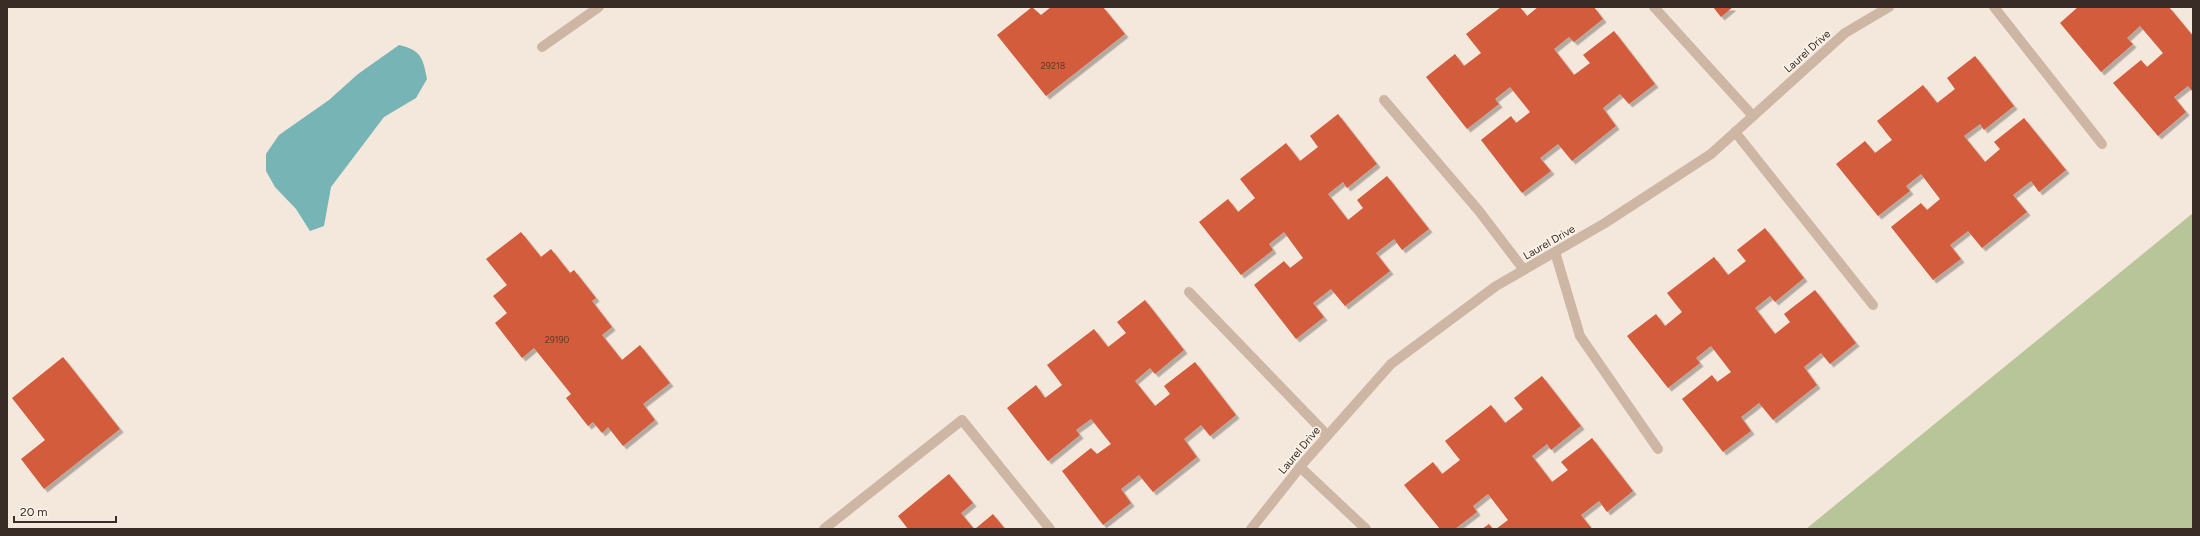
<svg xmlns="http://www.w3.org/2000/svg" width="2200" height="536" viewBox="0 0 2200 536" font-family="Figtree,sans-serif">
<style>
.green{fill:#b8c599}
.water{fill:#76b4b5}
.building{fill:#d25b3b;filter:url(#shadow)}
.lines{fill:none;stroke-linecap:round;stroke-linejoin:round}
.service{stroke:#ceb6a5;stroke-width:10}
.minor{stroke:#ceb6a5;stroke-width:10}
.labels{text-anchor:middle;stroke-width:3.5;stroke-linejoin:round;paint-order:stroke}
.number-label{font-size:9px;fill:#5f382c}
.street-label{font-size:11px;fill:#392c27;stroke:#fbf2e8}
</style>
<defs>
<filter id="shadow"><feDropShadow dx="3.5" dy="3.5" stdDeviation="0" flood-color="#0004"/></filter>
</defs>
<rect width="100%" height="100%" fill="#f4e7db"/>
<path class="green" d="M 2193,213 L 2193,529 L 1806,529 Z"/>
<path class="water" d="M 399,45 C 421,50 423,58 427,79 L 416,98 L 384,117 L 331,187 L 324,226 L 310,231 L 296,209 L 275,187 L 266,171 L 266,154 L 279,135 L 329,100 L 358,74 Z"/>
<path class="building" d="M 1032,7 L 1041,15 L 1051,7 L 1103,7 L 1125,34 L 1046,96 L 997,35 Z
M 1501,7 L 1520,7 L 1527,16 L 1538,7 L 1594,7 L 1603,19 L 1574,42 L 1569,37 L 1554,49 L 1574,75 L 1590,63 L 1583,55 L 1614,31 L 1655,84 L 1629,104 L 1620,94 L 1603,108 L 1616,126 L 1572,161 L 1558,144 L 1540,158 L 1551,171 L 1522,193 L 1481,140 L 1511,116 L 1516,123 L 1530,112 L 1510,87 L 1495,99 L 1499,104 L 1467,129 L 1426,77 L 1455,54 L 1464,66 L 1481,53 L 1466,34 Z
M 1713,7 L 1733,7 L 1721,17 Z
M 2078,7 L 2169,7 L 2193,36 L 2193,92 L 2188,86 L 2174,97 L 2186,112 L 2158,136 L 2113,83 L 2141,60 L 2147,67 L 2163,53 L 2140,26 L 2127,38 L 2133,44 L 2101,72 L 2060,23 Z
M 1975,56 L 2014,106 L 1984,130 L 1980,124 L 1964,136 L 1985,162 L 2000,149 L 1994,142 L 2024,118 L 2066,170 L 2039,192 L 2031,181 L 2013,195 L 2027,212 L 1982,248 L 1968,231 L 1950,245 L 1961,259 L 1933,280 L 1891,227 L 1921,203 L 1927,210 L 1940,199 L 1921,174 L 1906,186 L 1910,191 L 1878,216 L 1836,164 L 1865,141 L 1875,153 L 1892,140 L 1877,121 L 1923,85 L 1937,103 L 1955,89 L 1947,78 Z
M 1338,114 L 1377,164 L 1347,188 L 1343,182 L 1328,194 L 1348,220 L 1363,208 L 1357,200 L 1387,176 L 1429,229 L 1402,250 L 1394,239 L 1376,253 L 1390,271 L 1345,306 L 1331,289 L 1313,303 L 1324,317 L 1296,339 L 1254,285 L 1284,261 L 1290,268 L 1303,258 L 1284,232 L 1269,244 L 1273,250 L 1241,275 L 1199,222 L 1228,199 L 1238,212 L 1255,198 L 1240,179 L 1286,143 L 1300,161 L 1318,147 L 1310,136 Z
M 1765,228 L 1804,278 L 1775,302 L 1770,296 L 1755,308 L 1775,334 L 1790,322 L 1784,314 L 1815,290 L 1856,343 L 1830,364 L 1821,353 L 1804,367 L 1817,385 L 1773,420 L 1759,403 L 1741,417 L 1751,431 L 1723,452 L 1682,399 L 1712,375 L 1717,382 L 1731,372 L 1711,346 L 1696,358 L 1700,363 L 1668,388 L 1627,336 L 1656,314 L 1665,326 L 1682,312 L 1667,293 L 1714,257 L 1728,275 L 1746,261 L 1737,250 Z
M 521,232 L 541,257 L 551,249 L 570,273 L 574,270 L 596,298 L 592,301 L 612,327 L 602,335 L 622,360 L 640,345 L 670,383 L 643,404 L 655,420 L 623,446 L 608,427 L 602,433 L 593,422 L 588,426 L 566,398 L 571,394 L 534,348 L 522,358 L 495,323 L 507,313 L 493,296 L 507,285 L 486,259 Z
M 1145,300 L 1184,350 L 1155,374 L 1150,368 L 1135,381 L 1155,406 L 1170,394 L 1164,386 L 1195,362 L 1236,415 L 1210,436 L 1201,425 L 1184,439 L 1197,457 L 1153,492 L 1139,475 L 1121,489 L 1131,503 L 1103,525 L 1062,471 L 1091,448 L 1097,454 L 1111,444 L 1091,419 L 1076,430 L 1080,435 L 1048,461 L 1007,408 L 1036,385 L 1045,398 L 1062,385 L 1047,365 L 1094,329 L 1108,347 L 1126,333 L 1117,322 Z
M 63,357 L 120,429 L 44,489 L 21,459 L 45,440 L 12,398 Z
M 1542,376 L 1581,426 L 1551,450 L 1547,444 L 1532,456 L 1552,482 L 1568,470 L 1561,462 L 1592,438 L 1633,491 L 1607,512 L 1599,501 L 1581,515 L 1592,529 L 1496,529 L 1508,520 L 1488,494 L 1473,506 L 1477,512 L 1455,529 L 1440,529 L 1404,485 L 1433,462 L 1442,474 L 1460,460 L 1445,441 L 1491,405 L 1505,423 L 1523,409 L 1514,398 Z
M 949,474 L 973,503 L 961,513 L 974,529 L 908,529 L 898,516 Z
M 993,514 L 1005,529 L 975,529 Z
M 1489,524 L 1493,529 L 1482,529 Z"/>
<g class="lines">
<path class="service" d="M 1654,7 L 1753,116
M 1994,7 L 2102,144
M 542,47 L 599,7
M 1384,100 L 1479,211 L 1524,270
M 1735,132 L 1873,305
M 1555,252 L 1580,336 L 1658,449
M 1189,292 L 1327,435
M 1300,467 L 1366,529
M 824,529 L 962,420 L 1050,529"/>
<path class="minor" d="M 1251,529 L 1305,461 L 1391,364 L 1496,286 L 1605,223 L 1711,154 L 1845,33 L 1889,7"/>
</g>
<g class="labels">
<g class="number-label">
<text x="1053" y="69">29218</text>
<text x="557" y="343">29190</text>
</g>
<g class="street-label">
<text transform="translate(1807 51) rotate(-42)" y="4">Laurel Drive</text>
<text transform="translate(1549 242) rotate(-30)" y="4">Laurel Drive</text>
<text transform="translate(1299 450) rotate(-50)" y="4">Laurel Drive</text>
</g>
</g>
<rect width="2200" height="536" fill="none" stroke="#392c27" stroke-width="16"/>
<path d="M14 516v6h102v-6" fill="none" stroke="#392c27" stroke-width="2"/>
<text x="20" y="516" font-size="12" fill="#392c27" stroke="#fbf2e8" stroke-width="3" paint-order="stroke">20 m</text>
</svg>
